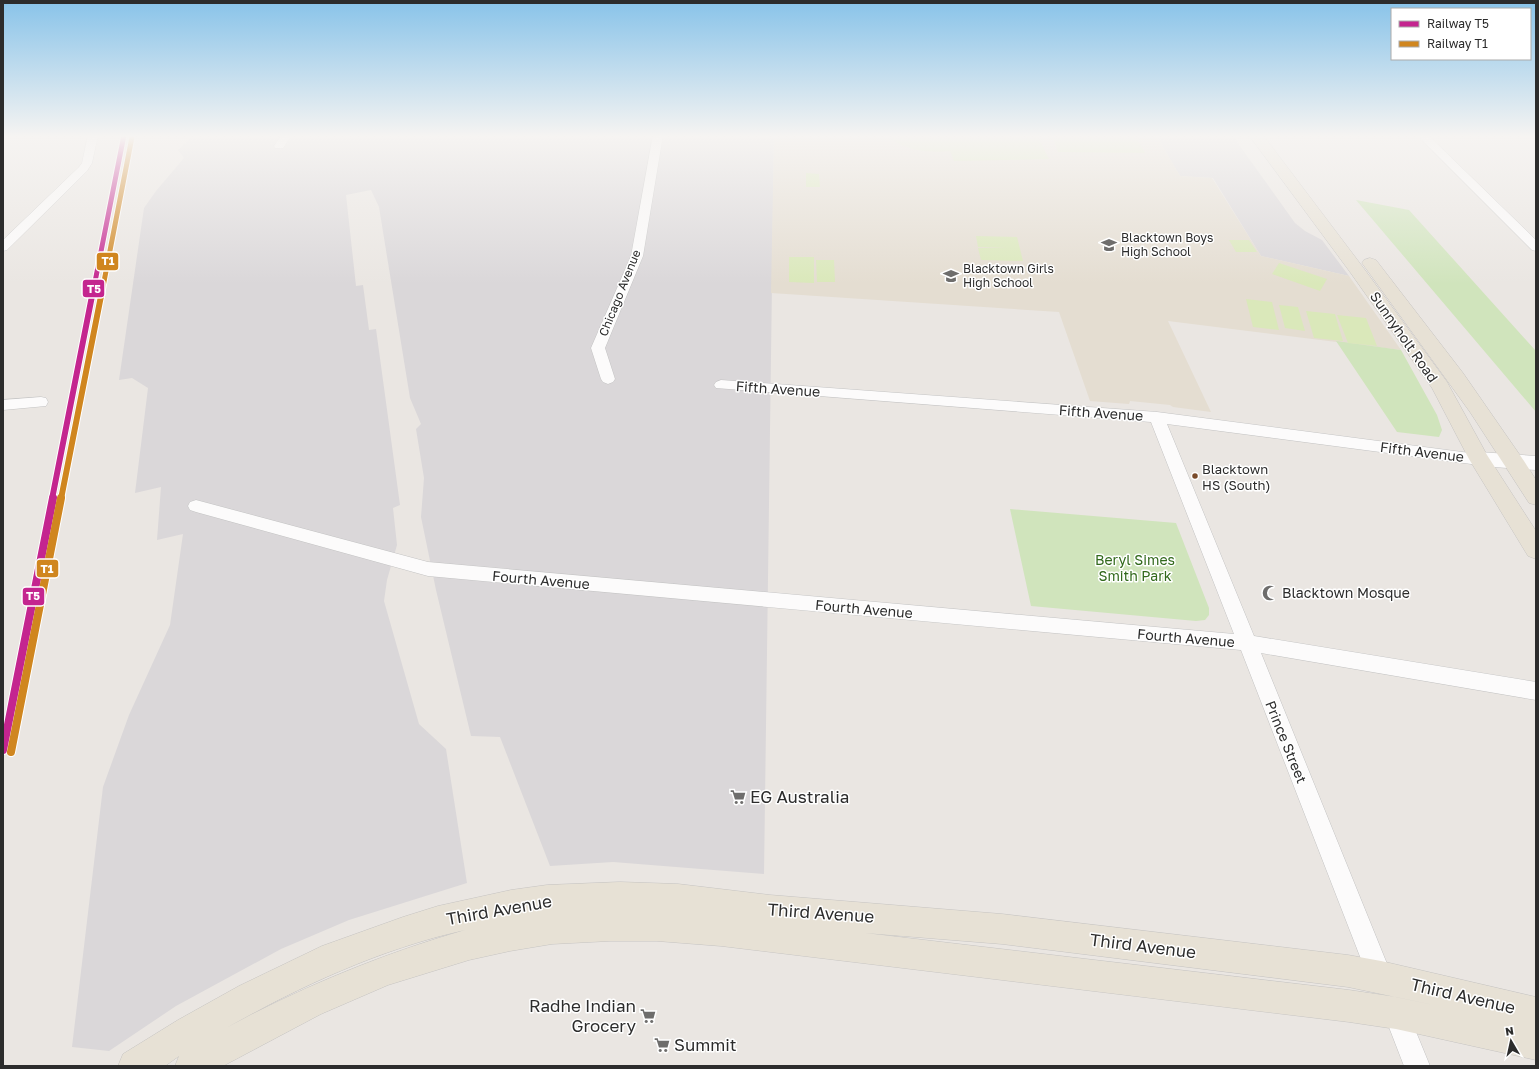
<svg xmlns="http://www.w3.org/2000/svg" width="1539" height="1069" viewBox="0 0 1539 1069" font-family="'Golos Text',sans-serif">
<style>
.industrial{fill:#dad7d9}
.education{fill:#e4ddd1}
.green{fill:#d0e4bc}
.pitch{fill:#dae8ba}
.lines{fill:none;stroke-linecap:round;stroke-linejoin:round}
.minor-casing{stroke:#c3c3c3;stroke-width:1}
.tertiary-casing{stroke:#c3c3c3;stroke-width:1}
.primary-casing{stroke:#c6c4c2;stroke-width:1}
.minor{fill:#fcfbfb;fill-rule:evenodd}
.tertiary{fill:#fcfbfb;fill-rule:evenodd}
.primary{fill:#e7e1d5;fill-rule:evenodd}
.rail-1-far2-casing{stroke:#fff;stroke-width:7}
.rail-1-far1-casing{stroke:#fff;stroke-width:8}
.rail-1-casing{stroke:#fff;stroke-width:10}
.rail-2-far2-casing{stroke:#fff;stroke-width:7}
.rail-2-far1-casing{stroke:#fff;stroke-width:8}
.rail-2-casing{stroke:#fff;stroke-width:10}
.rail-1-far2{stroke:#c4258f;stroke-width:5}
.rail-1-far1{stroke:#c4258f;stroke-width:6}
.rail-1{stroke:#c4258f;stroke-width:8}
.rail-2-far2{stroke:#d0861f;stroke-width:5}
.rail-2-far1{stroke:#d0861f;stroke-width:6}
.rail-2{stroke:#d0861f;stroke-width:8}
.bus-dot{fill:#7a4b2a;stroke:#fff;stroke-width:1.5}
.labels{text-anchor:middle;stroke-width:3;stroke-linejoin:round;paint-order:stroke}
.far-poi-label{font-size:12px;fill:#2c2c2c;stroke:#fff;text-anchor:start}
.far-street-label{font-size:12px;fill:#2c2c2c;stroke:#fff}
.bus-label{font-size:13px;fill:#2c2c2c;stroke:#fff;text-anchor:start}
.street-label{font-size:14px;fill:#2c2c2c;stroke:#fff}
.park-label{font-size:14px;fill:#32691c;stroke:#fff}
.poi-label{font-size:14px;fill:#2c2c2c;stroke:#fff;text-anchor:start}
.near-poi-label{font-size:17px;fill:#2c2c2c;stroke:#fff;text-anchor:start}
.near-street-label{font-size:17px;fill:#2c2c2c;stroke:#fff}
.line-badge{stroke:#fff;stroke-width:1.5}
.badge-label{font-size:11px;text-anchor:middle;font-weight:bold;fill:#fff}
</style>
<rect width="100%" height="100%" fill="#eae6e2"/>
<path class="industrial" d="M 188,135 L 774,135 L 764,874 L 613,862 L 550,866 L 500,737 L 471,736 L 436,590 L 421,517 L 424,478 L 416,429 L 421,424 L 410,398 L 379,207 L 371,190 L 346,195 L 356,286 L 363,285 L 369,330 L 376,329 L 400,505 L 393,508 L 397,545 L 387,580 L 384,601 L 419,724 L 446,749 L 467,883 L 349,920 L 281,949 L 176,1006 L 109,1051 L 72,1047 L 103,787 L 129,715 L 170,625 L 183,534 L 157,540 L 161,487 L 135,493 L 148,388 L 132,378 L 119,380 L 144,208 L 156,191 L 184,158 L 178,150 L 190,138 Z
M 1156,135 L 1232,135 L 1295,223 L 1305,231 L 1322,240 L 1349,276 L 1261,256 L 1213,178 L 1180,176 Z"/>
<path class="education" d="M 774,135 L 1156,135 L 1180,176 L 1212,178 L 1261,256 L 1349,276 L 1401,350 L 1168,321 L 1211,412 L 1173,407 L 1170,405 L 1130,401 L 1129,404 L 1090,401 L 1059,312 L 771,293 Z"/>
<path class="green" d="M 1356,200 L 1409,210 L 1536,351 L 1536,412 Z
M 1336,341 L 1401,350 L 1437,415 L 1442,430 L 1439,437 L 1397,432 Z
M 1010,509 L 1176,523 L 1209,608 L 1209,615 L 1205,620 L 1196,621 L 1031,606 Z"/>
<path class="pitch" d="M 887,135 L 1037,135 L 1049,159 L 954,161 L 950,151 C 930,153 902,151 887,135 Z
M 1052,135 L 1135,135 L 1145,153 L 1058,152 Z
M 806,173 L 819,174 L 820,187 L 806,187 Z
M 976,236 L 1017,237 L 1023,261 L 981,260 L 978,248 L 1008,248 L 978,247 Z
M 1229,240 L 1249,240 L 1257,252 L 1236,252 Z
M 789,257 L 814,257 L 814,283 L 789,282 Z
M 816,260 L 834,260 L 835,282 L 817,282 Z
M 1279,263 L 1327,279 L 1320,291 L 1272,274 Z
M 1246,299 L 1272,302 L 1279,330 L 1253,327 Z
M 1279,305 L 1298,307 L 1305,331 L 1285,328 Z
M 1306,311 L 1335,314 L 1343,341 L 1314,338 Z
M 1337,315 L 1366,318 L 1377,346 L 1348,343 Z"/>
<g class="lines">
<defs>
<path id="minor" d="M 88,135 L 98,135 L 92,163 L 87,171 L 7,250 L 3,251 L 3,240 L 79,167 L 82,163 Z
M 282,135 L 292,135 L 283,148 L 275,148 L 274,146 Z
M 653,135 L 663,135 L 643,256 L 605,348 L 615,379 L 613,382 L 608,384 L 603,382 L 601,379 L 591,348 L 631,256 Z
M 1417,135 L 1428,135 L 1536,240 L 1536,251 L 1532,250 Z
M 721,380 L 1157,412 L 1485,455 L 1487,459 L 1485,463 L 1479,465 L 1167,424 L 1254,636 L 1536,682 L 1536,700 L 1261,653 L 1394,981 L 1391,990 L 1382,993 L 1373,990 L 1241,650 L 428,576 L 196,512 L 190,510 L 188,506 L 190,502 L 196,500 L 428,562 L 1234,634 L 1151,422 L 716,388 L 714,385 L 716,382 Z
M 41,397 L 46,398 L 48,402 L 46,406 L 3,410 L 3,400 Z
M 1394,997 L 1403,1000 L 1430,1066 L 1404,1066 L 1382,1009 L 1385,1000 Z"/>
<path id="tertiary" d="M 1479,452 L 1536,456 L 1536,470 L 1479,466 L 1472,464 L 1469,459 L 1472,454 Z"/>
<path id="primary" d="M 1249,135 L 1263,135 L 1362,266 L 1447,382 L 1487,455 L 1536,531 L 1536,559 L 1528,556 L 1469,459 L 1432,388 L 1350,272 Z
M 1370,258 L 1376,260 L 1463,373 L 1524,461 L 1536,480 L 1536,505 L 1529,503 L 1470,412 L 1362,263 L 1364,260 Z
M 620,882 L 678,884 L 770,895 L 1002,914 L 1348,955 L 1381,961 L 1536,997 L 1536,1060 L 1396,1029 L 1349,1022 L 721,946 L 657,941 L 610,941 L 552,944 L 510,951 L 469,960 L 388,985 L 321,1014 L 223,1066 L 175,1066 L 179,1056 L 165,1066 L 118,1066 L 123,1054 L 178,1020 L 239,986 L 322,946 L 403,917 L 438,906 L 511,890 L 547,885 ZM 465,930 C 382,954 302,987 226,1028 C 301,986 380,949 465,930 ZM 865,933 L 1002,944 L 1348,987 L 1443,1007 L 1396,997 L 1349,990 Z"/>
</defs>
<use href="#minor" class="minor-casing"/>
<use href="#tertiary" class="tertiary-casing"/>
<use href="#primary" class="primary-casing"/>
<use href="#minor" class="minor"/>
<use href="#tertiary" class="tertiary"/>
<use href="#primary" class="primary"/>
<defs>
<path id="rail-1-far2" d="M 92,297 L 124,135"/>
<path id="rail-1-far1" d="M 52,499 L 92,296"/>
<path id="rail-1" d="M 3,750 L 53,498"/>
<path id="rail-2-far2" d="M 101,297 L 132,137"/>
<path id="rail-2-far1" d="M 61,499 L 101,296"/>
<path id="rail-2" d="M 11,752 L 61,498"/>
</defs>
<use href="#rail-1-far2" class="rail-1-far2-casing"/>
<use href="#rail-1-far1" class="rail-1-far1-casing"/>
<use href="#rail-1" class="rail-1-casing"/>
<use href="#rail-2-far2" class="rail-2-far2-casing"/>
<use href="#rail-2-far1" class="rail-2-far1-casing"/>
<use href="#rail-2" class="rail-2-casing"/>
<use href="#rail-1-far2" class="rail-1-far2"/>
<use href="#rail-1-far1" class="rail-1-far1"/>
<use href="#rail-1" class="rail-1"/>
<use href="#rail-2-far2" class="rail-2-far2"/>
<use href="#rail-2-far1" class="rail-2-far1"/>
<use href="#rail-2" class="rail-2"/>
</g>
<linearGradient id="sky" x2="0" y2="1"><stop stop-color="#88c3e9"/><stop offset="0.48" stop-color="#f6f4f2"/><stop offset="1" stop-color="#f6f4f2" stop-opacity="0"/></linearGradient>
<rect width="1539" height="284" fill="url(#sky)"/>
<defs>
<symbol id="school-bare" viewBox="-9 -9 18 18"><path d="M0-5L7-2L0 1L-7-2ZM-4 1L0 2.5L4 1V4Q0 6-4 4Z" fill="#6e6d6c" stroke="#fff" stroke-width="2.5" paint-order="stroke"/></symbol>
<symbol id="mosque-bare" viewBox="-9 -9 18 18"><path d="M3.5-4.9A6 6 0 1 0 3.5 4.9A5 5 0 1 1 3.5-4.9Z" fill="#6e6d6c" stroke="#fff" stroke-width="2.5" paint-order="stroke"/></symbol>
<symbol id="supermarket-bare" viewBox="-9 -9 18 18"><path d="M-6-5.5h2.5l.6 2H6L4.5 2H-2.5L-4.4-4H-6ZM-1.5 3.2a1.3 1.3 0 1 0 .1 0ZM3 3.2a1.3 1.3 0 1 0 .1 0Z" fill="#6e6d6c" stroke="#fff" stroke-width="2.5" paint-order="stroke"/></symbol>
</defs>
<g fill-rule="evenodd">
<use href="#school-bare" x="1098" y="234" width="22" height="22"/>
<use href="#school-bare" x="940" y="265" width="22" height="22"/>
<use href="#mosque-bare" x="1259" y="582" width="22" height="22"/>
<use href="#supermarket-bare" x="727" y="786" width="22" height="22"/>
<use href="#supermarket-bare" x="637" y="1005" width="22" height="22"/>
<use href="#supermarket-bare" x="651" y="1034" width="22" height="22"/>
</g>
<circle class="bus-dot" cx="1195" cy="476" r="3.5"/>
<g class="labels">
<g class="far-poi-label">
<text x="1121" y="242">Blacktown Boys<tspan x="1121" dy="14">High School</tspan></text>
<text x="963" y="273">Blacktown Girls<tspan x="963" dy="14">High School</tspan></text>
</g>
<g class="far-street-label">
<text transform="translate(620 293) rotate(-68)" y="4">Chicago Avenue</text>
</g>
<g class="bus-label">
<text x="1202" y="474">Blacktown<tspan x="1202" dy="16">HS (South)</tspan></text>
</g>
<g class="street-label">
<text transform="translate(1404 337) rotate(55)" y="5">Sunnyholt Road</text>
<text transform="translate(778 389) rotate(4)" y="5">Fifth Avenue</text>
<text transform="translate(1101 413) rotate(4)" y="5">Fifth Avenue</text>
<text transform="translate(1422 452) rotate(7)" y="5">Fifth Avenue</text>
<text transform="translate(541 580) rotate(5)" y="5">Fourth Avenue</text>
<text transform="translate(864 609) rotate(5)" y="5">Fourth Avenue</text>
<text transform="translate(1186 638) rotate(5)" y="5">Fourth Avenue</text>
<text transform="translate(1286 742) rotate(68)" y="5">Prince Street</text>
</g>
<g class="park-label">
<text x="1135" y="565">Beryl Simes<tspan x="1135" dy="16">Smith Park</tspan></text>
</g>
<g class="poi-label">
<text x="1282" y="598">Blacktown Mosque</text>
</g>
<g class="near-poi-label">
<text x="750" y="803">EG Australia</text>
<text x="636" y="1012" text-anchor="end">Radhe Indian<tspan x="636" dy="20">Grocery</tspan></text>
<text x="674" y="1051">Summit</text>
</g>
<g class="near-street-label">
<text transform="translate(499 910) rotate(-10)" y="6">Third Avenue</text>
<text transform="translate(821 913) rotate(4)" y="6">Third Avenue</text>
<text transform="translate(1143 946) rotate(7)" y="6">Third Avenue</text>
<text transform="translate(1463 996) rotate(13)" y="6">Third Avenue</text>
</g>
</g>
<g class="line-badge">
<rect x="96" y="252" width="23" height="19" rx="4" fill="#d0861f"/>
<rect x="82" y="279" width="23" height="19" rx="4" fill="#c4258f"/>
<rect x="36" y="559" width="23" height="19" rx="4" fill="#d0861f"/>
<rect x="22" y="587" width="23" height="19" rx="4" fill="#c4258f"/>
</g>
<g class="badge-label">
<text x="108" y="265">T1</text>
<text x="94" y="293">T5</text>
<text x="47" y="573">T1</text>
<text x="33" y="600">T5</text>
</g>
<rect width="1539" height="1069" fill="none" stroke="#2c2c2c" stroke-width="8"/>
<rect x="1391" y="8" width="140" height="52" fill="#ffffff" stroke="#ababab"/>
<rect x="1399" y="21" width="20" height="6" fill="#c4258f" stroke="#ababab"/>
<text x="1427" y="28" font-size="12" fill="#2c2c2c">Railway T5</text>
<rect x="1399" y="41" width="20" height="6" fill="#d0861f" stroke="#ababab"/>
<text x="1427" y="48" font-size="12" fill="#2c2c2c">Railway T1</text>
<g transform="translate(1511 1041) rotate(351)" stroke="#ffffff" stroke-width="3" paint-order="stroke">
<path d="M0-3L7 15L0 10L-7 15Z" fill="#2c2c2c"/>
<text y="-6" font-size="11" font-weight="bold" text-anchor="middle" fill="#2c2c2c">N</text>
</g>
</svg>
